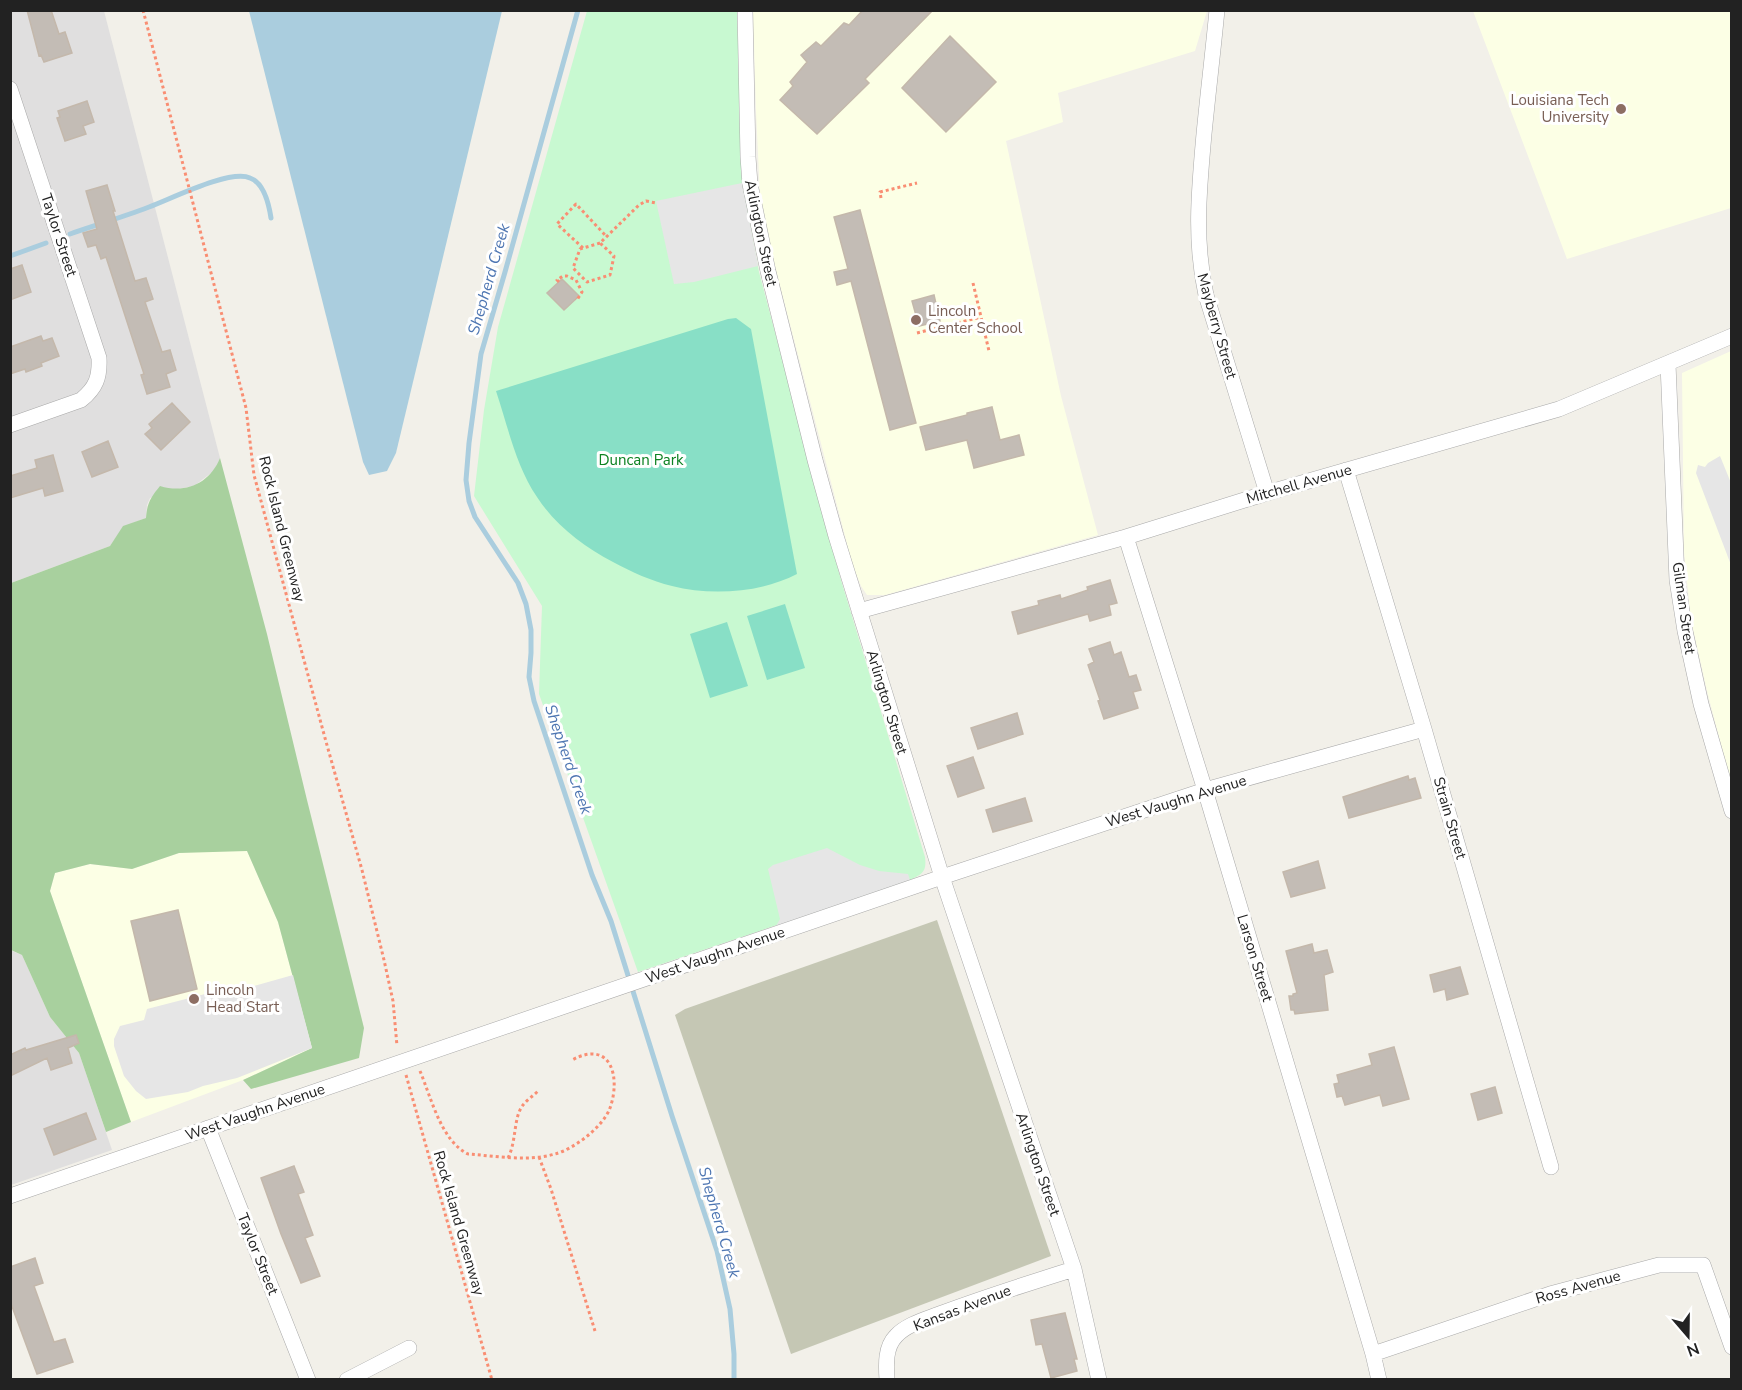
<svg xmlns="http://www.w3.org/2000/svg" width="1742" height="1390" viewBox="0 0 1742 1390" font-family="'Nunito Sans',sans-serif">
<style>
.residential{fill:#e0dfdf}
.education{fill:#fcffe5}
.construction{fill:#c5c7b4}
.forest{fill:#a8d09e}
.park{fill:#c8f9d1}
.pitch{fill:#88dfc6}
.parking{fill:#e6e6e6}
.water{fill:#aacdde}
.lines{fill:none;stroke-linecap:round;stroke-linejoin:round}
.stream{stroke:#aacdde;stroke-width:5}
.building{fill:#c3bcb5;stroke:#c4b8ab;stroke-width:1.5}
.minor-casing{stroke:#a9a9a9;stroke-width:16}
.path{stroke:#f98e73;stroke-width:3;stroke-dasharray:3 3;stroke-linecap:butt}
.minor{stroke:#fff;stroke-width:15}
.education-dot{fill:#8d6e63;stroke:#fff;stroke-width:2}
.labels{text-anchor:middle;stroke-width:6;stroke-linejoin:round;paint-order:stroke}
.education-label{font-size:15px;fill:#785e54;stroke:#fff;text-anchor:start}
.street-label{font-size:15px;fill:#222;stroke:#fff}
.park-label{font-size:15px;fill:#0d8222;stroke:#fff}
.water-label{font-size:16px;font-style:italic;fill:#4e76b2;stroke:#fff}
</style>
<rect width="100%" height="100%" fill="#f2f0e9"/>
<path class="residential" d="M 11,11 L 104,11 L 220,458 L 215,470 L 194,486 L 173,490 L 150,498 L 147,505 L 146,518 L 123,527 L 110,546 L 11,583 Z
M 10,950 L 22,955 L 50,1017 L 79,1053 L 112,1150 L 11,1185 Z"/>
<path class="education" d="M 753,11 L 1207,11 L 1195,51 L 1058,93 L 1063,122 L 1006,141 L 1061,396 L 1098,535 L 885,595 L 867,595 L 861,586 L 852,563 L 769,243 L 760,197 L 756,111 Z
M 1473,11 L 1731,11 L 1731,208 L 1567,259 Z
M 1731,351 L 1731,782 L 1708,695 L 1691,620 L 1684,552 L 1682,373 Z
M 205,851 L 247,851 L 278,922 L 312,1048 L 243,1080 L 131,1122 L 50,891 L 55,873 L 90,864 L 132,869 L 179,853 Z"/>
<path class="construction" d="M 937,920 L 1051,1256 L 791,1354 L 675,1015 L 685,1009 Z"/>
<path class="forest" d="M 220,458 L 267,634 L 307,800 L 364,1028 L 359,1058 L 251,1089 L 243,1080 L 312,1048 L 278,922 L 247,851 L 179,853 L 132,869 L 90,864 L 55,873 L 50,891 L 131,1122 L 106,1132 L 79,1053 L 50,1017 L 22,955 L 11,950 L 11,583 L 110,546 L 123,526 L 146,518 C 147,503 151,497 160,486 C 186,494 210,483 220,458 Z"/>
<path class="park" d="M 587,11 L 737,11 L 742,183 L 759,272 L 841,580 L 925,857 C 927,872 922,874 910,880 L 638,972 L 539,694 L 542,606 L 474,496 L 484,410 L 498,327 Z"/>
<path class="pitch" d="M 736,318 L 751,329 L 797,574 C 760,593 711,596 672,586 C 651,581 632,572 613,562 C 583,546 556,526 537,497 C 516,466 508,427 496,391 L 728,319 Z
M 785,604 L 805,668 L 767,680 L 747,616 Z
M 727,622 L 748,686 L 710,698 L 690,634 Z"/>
<path class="parking" d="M 742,183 L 758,266 L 694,282 L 674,284 L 656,201 Z
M 1720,456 L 1731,483 L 1731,565 L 1696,473 L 1698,465 L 1705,467 L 1708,463 Z
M 827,848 L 860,865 L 879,871 L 908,874 L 910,880 L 776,926 L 780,919 L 768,869 L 773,865 Z
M 293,975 L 312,1048 L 237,1078 L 203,1086 L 188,1092 L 146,1099 L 136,1091 L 124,1076 L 114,1046 L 114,1039 L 120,1026 L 144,1020 L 147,1009 L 209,993 L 211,998 Z"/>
<path class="water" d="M 249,11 L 502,11 L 396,453 L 387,471 L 369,475 L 363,462 Z"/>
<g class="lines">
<path class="stream" d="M 578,10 L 505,272 L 481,354 L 469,443 L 466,480 L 469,501 L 475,517 L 518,583 L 526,604 L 531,630 L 531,653 L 529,677 L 534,701 L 592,875 L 611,921 L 672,1116 L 717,1251 L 730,1309 L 734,1354 L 734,1380
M 70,234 C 96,225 123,217 149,207 C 171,199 230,169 250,178 C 264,183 269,205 271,218
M 10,256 L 46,243"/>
</g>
<path class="building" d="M 27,10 L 51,10 L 59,34 L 65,32 L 72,53 L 44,62 L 41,55 L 39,56 Z
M 863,10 L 933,10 L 865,79 L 869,83 L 817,134 L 780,100 L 793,86 L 790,82 L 807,62 L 801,55 L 816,42 L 821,46 L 844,23 L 849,25 Z
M 950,36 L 996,82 L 946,132 L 902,88 Z
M 87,101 L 94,122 L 83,126 L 86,134 L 65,141 L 57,118 L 60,117 L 58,111 Z
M 107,185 L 115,211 L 113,211 L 135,281 L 146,278 L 153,299 L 145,302 L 162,352 L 170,350 L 176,370 L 166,374 L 170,387 L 147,394 L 141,375 L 144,374 L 106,257 L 101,259 L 96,245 L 88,247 L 83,233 L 97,229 L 86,191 Z
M 860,210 L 916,423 L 890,430 L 851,281 L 837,285 L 834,272 L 848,269 L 834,217 Z
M 22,265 L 31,292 L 10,300 L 10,269 Z
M 562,279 L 579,296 L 564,310 L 547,293 Z
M 934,295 L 940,321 L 919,326 L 912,301 Z
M 41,336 L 43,341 L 52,338 L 59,356 L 41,363 L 42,366 L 26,372 L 25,369 L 10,374 L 10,347 Z
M 172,403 L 190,422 L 161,450 L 145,434 L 152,428 L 149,424 Z
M 992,407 L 1000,440 L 1019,435 L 1024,455 L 974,468 L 967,440 L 926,450 L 920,427 L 967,415 L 967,413 Z
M 108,441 L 118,467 L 92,477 L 82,452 Z
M 53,455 L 63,491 L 45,496 L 43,488 L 10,498 L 10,476 L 37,468 L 35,460 Z
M 1110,580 L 1117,603 L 1109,605 L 1111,615 L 1090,621 L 1088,614 L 1018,634 L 1012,612 L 1039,605 L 1038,601 L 1060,595 L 1061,599 L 1088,590 L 1087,587 Z
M 1110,642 L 1114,655 L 1121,652 L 1129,677 L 1136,675 L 1141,690 L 1133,692 L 1138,708 L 1104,719 L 1098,701 L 1100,700 L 1088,665 L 1094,662 L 1089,649 Z
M 1017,713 L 1023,734 L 978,749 L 971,728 Z
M 973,757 L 984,788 L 958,797 L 947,766 Z
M 1408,776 L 1409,780 L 1415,778 L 1421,798 L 1349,818 L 1343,797 Z
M 1025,798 L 1032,821 L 993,832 L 986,810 Z
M 1318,861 L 1325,888 L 1291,897 L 1283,872 Z
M 178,910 L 197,989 L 150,1001 L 131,921 Z
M 1312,944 L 1314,953 L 1327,950 L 1333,972 L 1324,975 L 1328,1010 L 1295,1014 L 1294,1010 L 1291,1010 L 1289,996 L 1293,996 L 1293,994 L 1297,993 L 1286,951 Z
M 1460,967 L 1468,994 L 1447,1000 L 1445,989 L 1434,992 L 1430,975 Z
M 76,1035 L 79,1043 L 68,1048 L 72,1063 L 51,1070 L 47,1058 L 10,1076 L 10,1055 L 25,1048 L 26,1050 Z
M 1394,1047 L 1409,1099 L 1383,1106 L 1380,1095 L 1345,1105 L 1342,1096 L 1337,1097 L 1334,1084 L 1339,1083 L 1337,1075 L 1372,1065 L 1369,1054 Z
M 1495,1087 L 1502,1113 L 1478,1120 L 1471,1094 Z
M 86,1113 L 96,1139 L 54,1155 L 44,1129 Z
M 294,1166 L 304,1192 L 298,1194 L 313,1235 L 305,1238 L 320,1276 L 301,1283 L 281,1234 L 261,1178 Z
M 35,1258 L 43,1283 L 34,1286 L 54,1342 L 65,1339 L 73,1362 L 37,1374 L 10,1301 L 10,1267 Z
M 1065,1313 L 1077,1359 L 1074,1359 L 1077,1371 L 1051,1378 L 1042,1344 L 1036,1345 L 1031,1320 Z"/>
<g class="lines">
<defs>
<path id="minor" d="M 745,10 L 748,157 L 750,184 L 768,271 L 815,460 L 836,536 L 942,877 L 1074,1269 L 1099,1380
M 1217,10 C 1213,52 1208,93 1204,134 C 1199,190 1194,240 1206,295 L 1267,493
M 10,89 L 99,358 C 100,377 96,388 81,400 L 10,425
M 1668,364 L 1677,580 L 1685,631 L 1701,704 L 1732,811
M 1346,470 L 1424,729 L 1551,1167
M 1126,537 L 1205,790 L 1373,1354 L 1379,1380
M 859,611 L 1126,537 L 1267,493 L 1559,409 L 1732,336
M 208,1128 L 308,1380
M 10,1196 L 942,877 L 1205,790 L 1424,729
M 1373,1354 L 1550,1294 L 1659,1265 L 1703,1265 L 1732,1347
M 347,1380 L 409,1348
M 887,1380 C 886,1365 885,1347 896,1336 C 907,1324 927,1319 942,1313 C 985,1297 1029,1283 1074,1269"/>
</defs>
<use href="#minor" class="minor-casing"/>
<path class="path" d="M 143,10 L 246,408 L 254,475 L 325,738 L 362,870 L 384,960 L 393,1001 L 397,1046
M 881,198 L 880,192 L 917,183
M 600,243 L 580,249 L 573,268 L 587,282 L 610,275 L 614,256 L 600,243 L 639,205 L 646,201 L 656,203
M 583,248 L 557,224 L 576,204 L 606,236
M 559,282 L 557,280 L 563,276 L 567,276 L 576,280 L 582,292 L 577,300 L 576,299
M 973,283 L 989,351
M 917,333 L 981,317
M 420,1071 C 431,1097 441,1141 468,1154 C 496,1156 527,1162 555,1154 C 574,1149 603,1127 610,1108 C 621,1077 611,1039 572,1060
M 406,1075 L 492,1380
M 539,1157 L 551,1189 L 595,1331
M 508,1158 C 517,1140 513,1118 523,1105 C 527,1100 533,1096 538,1091"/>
<use href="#minor" class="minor"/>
</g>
<g class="education-dot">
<circle cx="1621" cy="109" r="6"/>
<circle cx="916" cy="320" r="6"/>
<circle cx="194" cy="999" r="6"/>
</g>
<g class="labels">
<g class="education-label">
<text x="1609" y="105" text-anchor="end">Louisiana Tech<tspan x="1609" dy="17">University</tspan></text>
<text x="928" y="316">Lincoln<tspan x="928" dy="17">Center School</tspan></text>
<text x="206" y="995">Lincoln<tspan x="206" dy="17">Head Start</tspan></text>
</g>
<g class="street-label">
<text transform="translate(761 233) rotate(78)" y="5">Arlington Street</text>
<text transform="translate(59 235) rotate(72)" y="5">Taylor Street</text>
<text transform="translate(1217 326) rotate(74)" y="5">Mayberry Street</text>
<text transform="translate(1299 484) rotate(-16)" y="5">Mitchell Avenue</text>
<text transform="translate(282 529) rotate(76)" y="5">Rock Island Greenway</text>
<text transform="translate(1684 608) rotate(82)" y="5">Gilman Street</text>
<text transform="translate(887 702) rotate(73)" y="5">Arlington Street</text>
<text transform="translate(1176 801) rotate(-17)" y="5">West Vaughn Avenue</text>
<text transform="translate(1450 818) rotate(74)" y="5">Strain Street</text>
<text transform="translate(715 955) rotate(-19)" y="5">West Vaughn Avenue</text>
<text transform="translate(1255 958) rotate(73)" y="5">Larson Street</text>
<text transform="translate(255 1112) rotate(-19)" y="5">West Vaughn Avenue</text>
<text transform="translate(1038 1164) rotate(71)" y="5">Arlington Street</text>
<text transform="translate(459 1223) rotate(74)" y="5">Rock Island Greenway</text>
<text transform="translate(258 1254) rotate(68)" y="5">Taylor Street</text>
<text transform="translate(1578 1287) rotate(-16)" y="5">Ross Avenue</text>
<text transform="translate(962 1308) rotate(-21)" y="5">Kansas Avenue</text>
</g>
<g class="park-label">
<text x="641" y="465">Duncan Park</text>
</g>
<g class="water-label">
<text transform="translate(488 279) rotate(-74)" y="6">Shepherd Creek</text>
<text transform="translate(569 759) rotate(71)" y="6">Shepherd Creek</text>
<text transform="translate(720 1222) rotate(74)" y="6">Shepherd Creek</text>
</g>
</g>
<rect width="1742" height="1390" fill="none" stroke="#222222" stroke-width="24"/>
<g transform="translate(1688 1336) rotate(160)" stroke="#ffffff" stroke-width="4.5" paint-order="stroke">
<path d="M0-4.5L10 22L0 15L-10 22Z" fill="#222222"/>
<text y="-9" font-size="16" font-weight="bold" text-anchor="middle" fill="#222222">N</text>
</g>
</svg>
